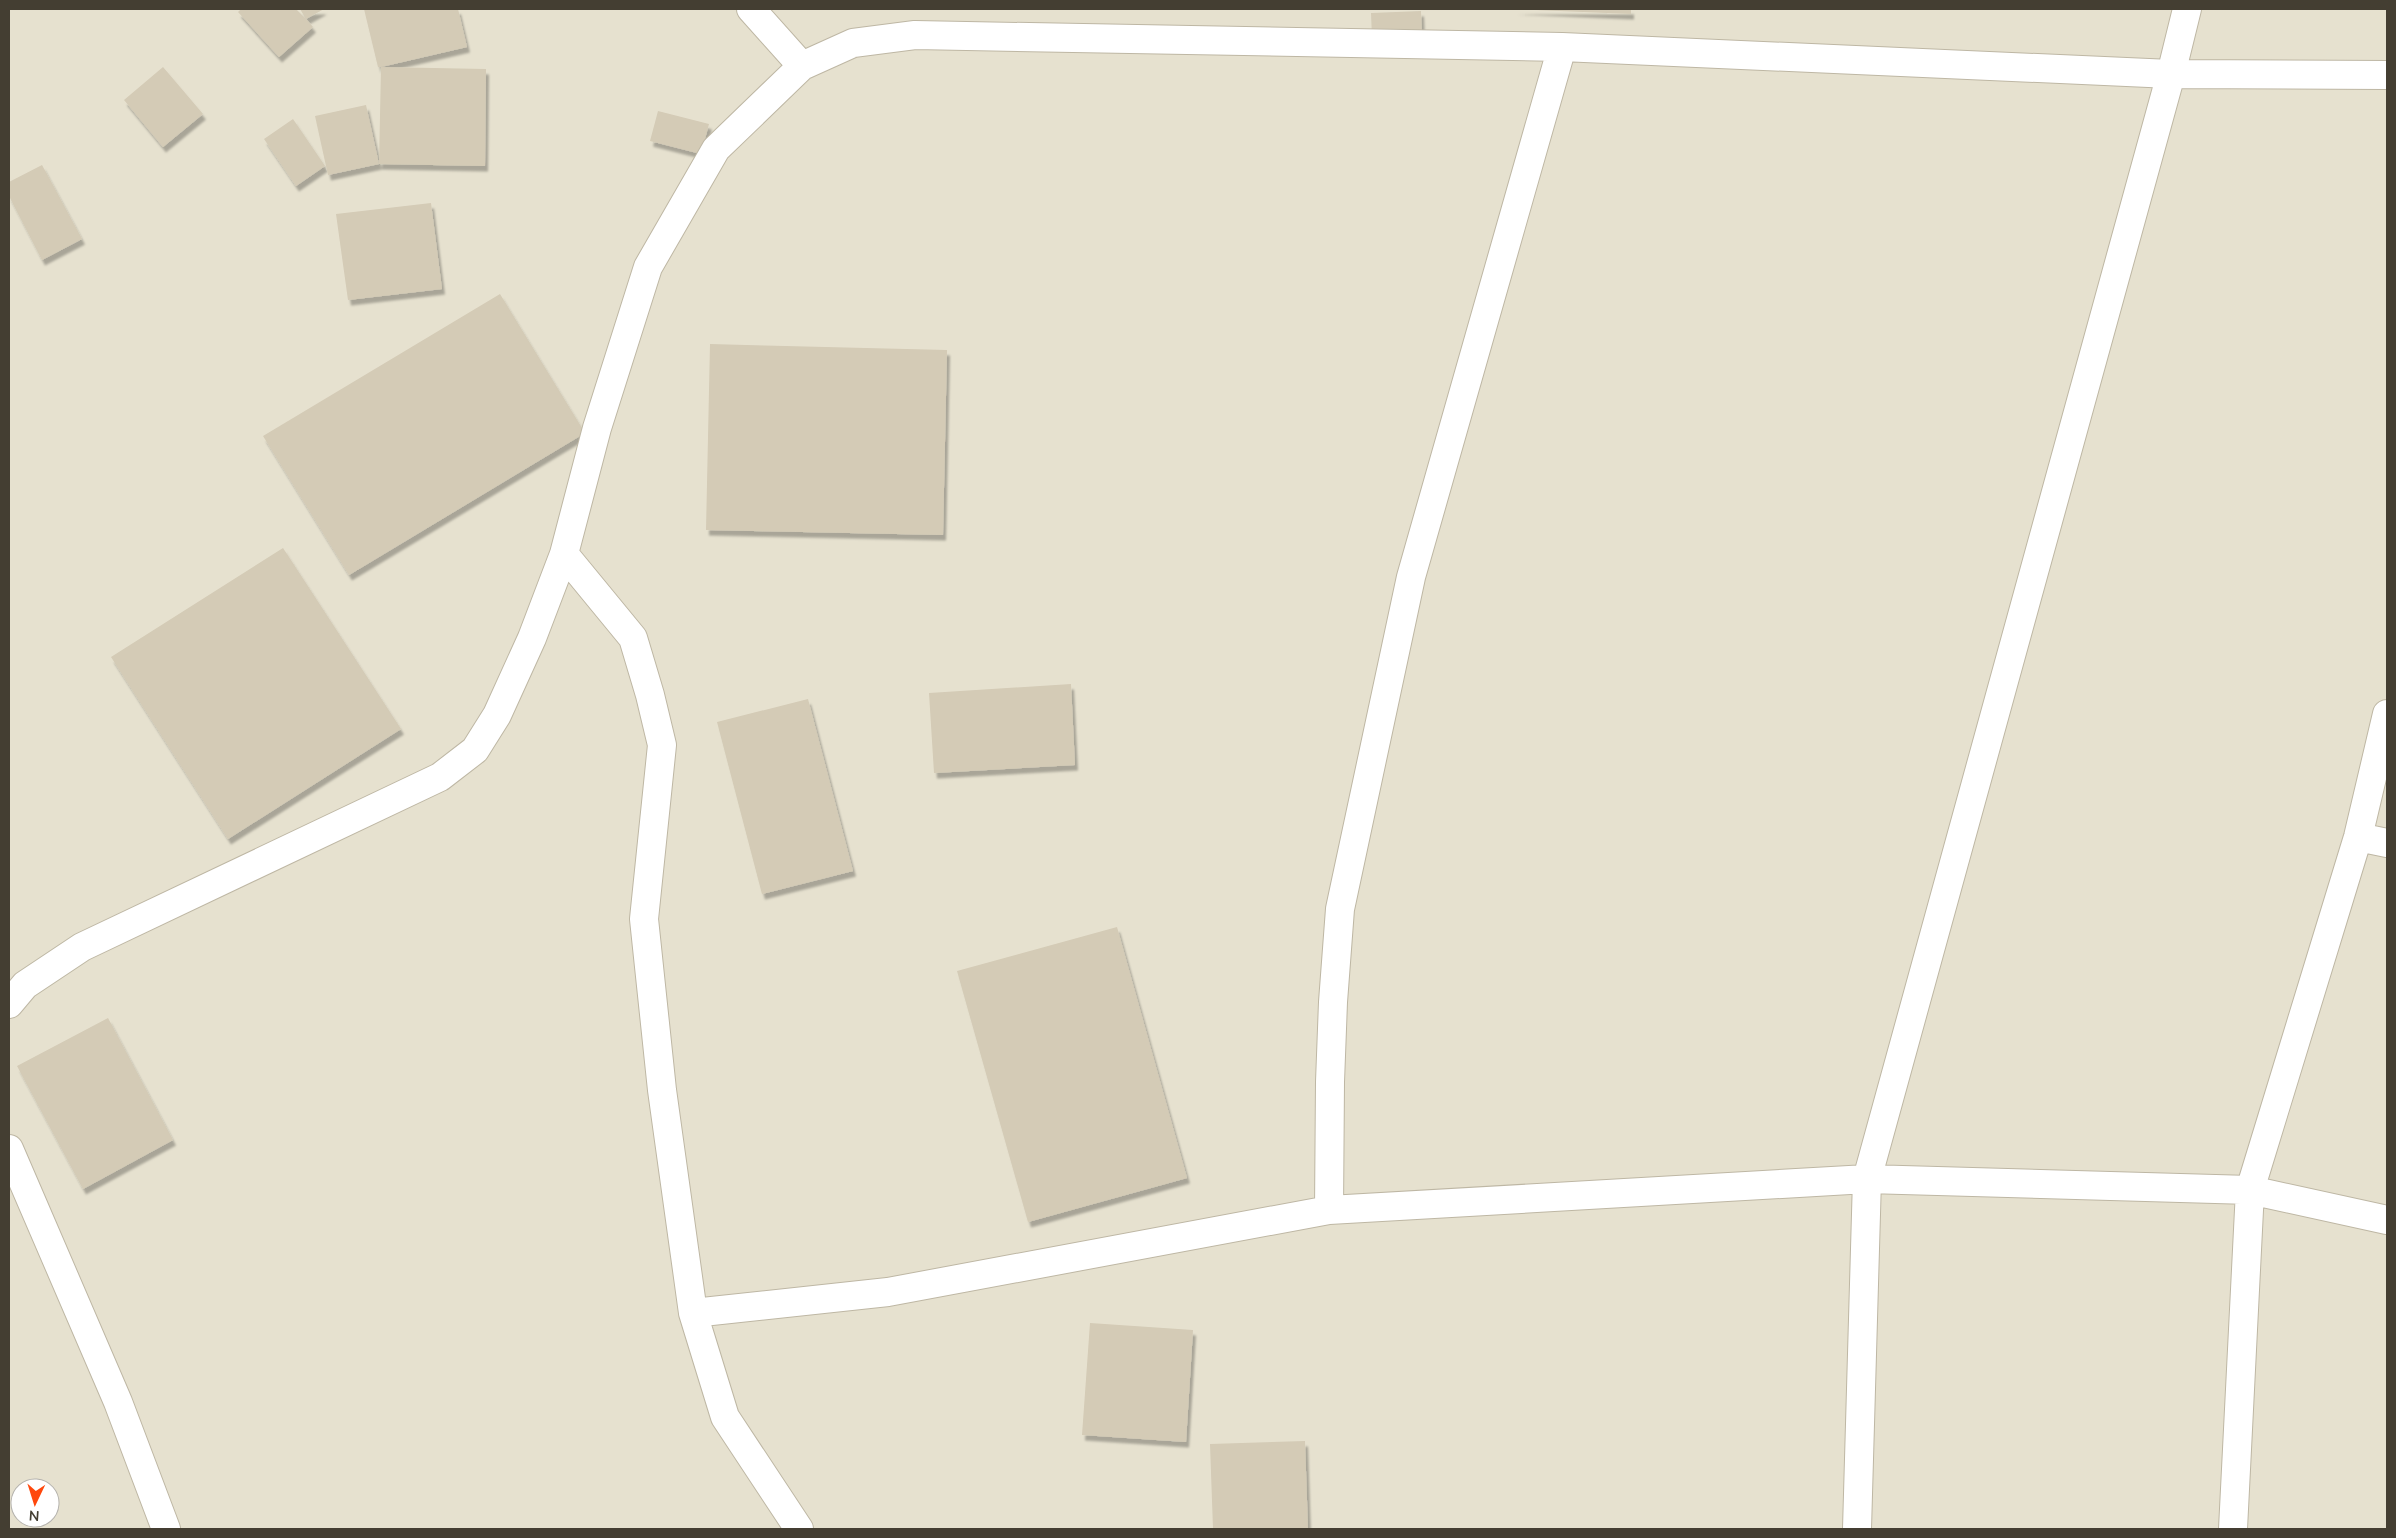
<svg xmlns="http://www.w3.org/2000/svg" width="2396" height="1538" viewBox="0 0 2396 1538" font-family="Mulish,sans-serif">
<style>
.residential{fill:#e6e1cf;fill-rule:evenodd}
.building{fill:#d4cbb6;filter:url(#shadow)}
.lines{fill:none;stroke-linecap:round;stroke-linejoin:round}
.minor-casing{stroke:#beb7a4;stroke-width:30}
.minor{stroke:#fff;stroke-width:28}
</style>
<defs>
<filter id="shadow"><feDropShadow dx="3" dy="5.5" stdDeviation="1" flood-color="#0004"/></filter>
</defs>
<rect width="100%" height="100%" fill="#f2efe2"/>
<path class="residential" d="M 9,9 L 2387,9 L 2387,1529 L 9,1529 ZM 20,1488 L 50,1488 L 50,1518 L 20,1518 Z"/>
<path class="building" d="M 241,9 L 296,9 L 306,19 L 300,9 L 324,9 L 306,19 L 313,27 L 279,57 L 238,12 Z
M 364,9 L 458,9 L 467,47 L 381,67 L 486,69 L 485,166 L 379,164 L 381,67 L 378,67 Z
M 1514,9 L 1631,9 L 1631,14 Z
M 1421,11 L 1422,36 L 1372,38 L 1371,13 Z
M 163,67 L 203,114 L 163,147 L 124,100 Z
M 366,105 L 379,164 L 328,175 L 315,116 Z
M 658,111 L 709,124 L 701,154 L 650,141 Z
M 293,119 L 325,166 L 296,186 L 264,139 Z
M 42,165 L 82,239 L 42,260 L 9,196 L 9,182 Z
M 431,203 L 442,289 L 348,300 L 336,214 Z
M 500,294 L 585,433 L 349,575 L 263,436 Z
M 710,344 L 947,350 L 943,535 L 706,530 Z
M 283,548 L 401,729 L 228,839 L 111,657 Z
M 1071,684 L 1075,765 L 934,773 L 929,693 Z
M 808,699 L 853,871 L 762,894 L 717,722 Z
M 1117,927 L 1187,1178 L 1028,1222 L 957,971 Z
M 108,1018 L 173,1140 L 83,1189 L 17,1066 Z
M 1090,1323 L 1193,1330 L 1186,1442 L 1082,1435 Z
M 1305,1441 L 1308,1529 L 1213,1529 L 1210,1444 Z"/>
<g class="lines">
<defs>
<path id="minor" d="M 751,9 L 802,66
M 564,554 L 633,638 L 650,695 L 662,745 L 644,919 L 662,1090 L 693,1313 L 725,1417 L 799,1529
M 2358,837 L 2387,843
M 9,1004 L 25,985 L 82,947 L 440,777 L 475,750 L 497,715 L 532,638 L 564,554 L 597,428 L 648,267 L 716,149 L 802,66 L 853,43 L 915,35 L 1562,47 L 2171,74 L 2387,75
M 9,1149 L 118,1402 L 166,1529
M 1329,1210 L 1330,1082 L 1333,1002 L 1340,909 L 1411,577 L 1562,47
M 693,1313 L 888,1292 L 1329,1210 L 1867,1179 L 2250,1190 L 2387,1220
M 1857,1529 L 1867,1179 L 2171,74 L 2187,9
M 2233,1529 L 2250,1190 L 2358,837 L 2387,714"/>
</defs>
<use href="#minor" class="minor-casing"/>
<use href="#minor" class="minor"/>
</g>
<rect width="2396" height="1538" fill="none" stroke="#443e32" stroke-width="20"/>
<g transform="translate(35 1503) rotate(184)"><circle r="24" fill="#ffffff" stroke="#b4b2ad"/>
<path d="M0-4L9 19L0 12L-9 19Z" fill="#ff480c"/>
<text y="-8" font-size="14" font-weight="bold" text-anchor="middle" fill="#443e32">N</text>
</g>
</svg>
